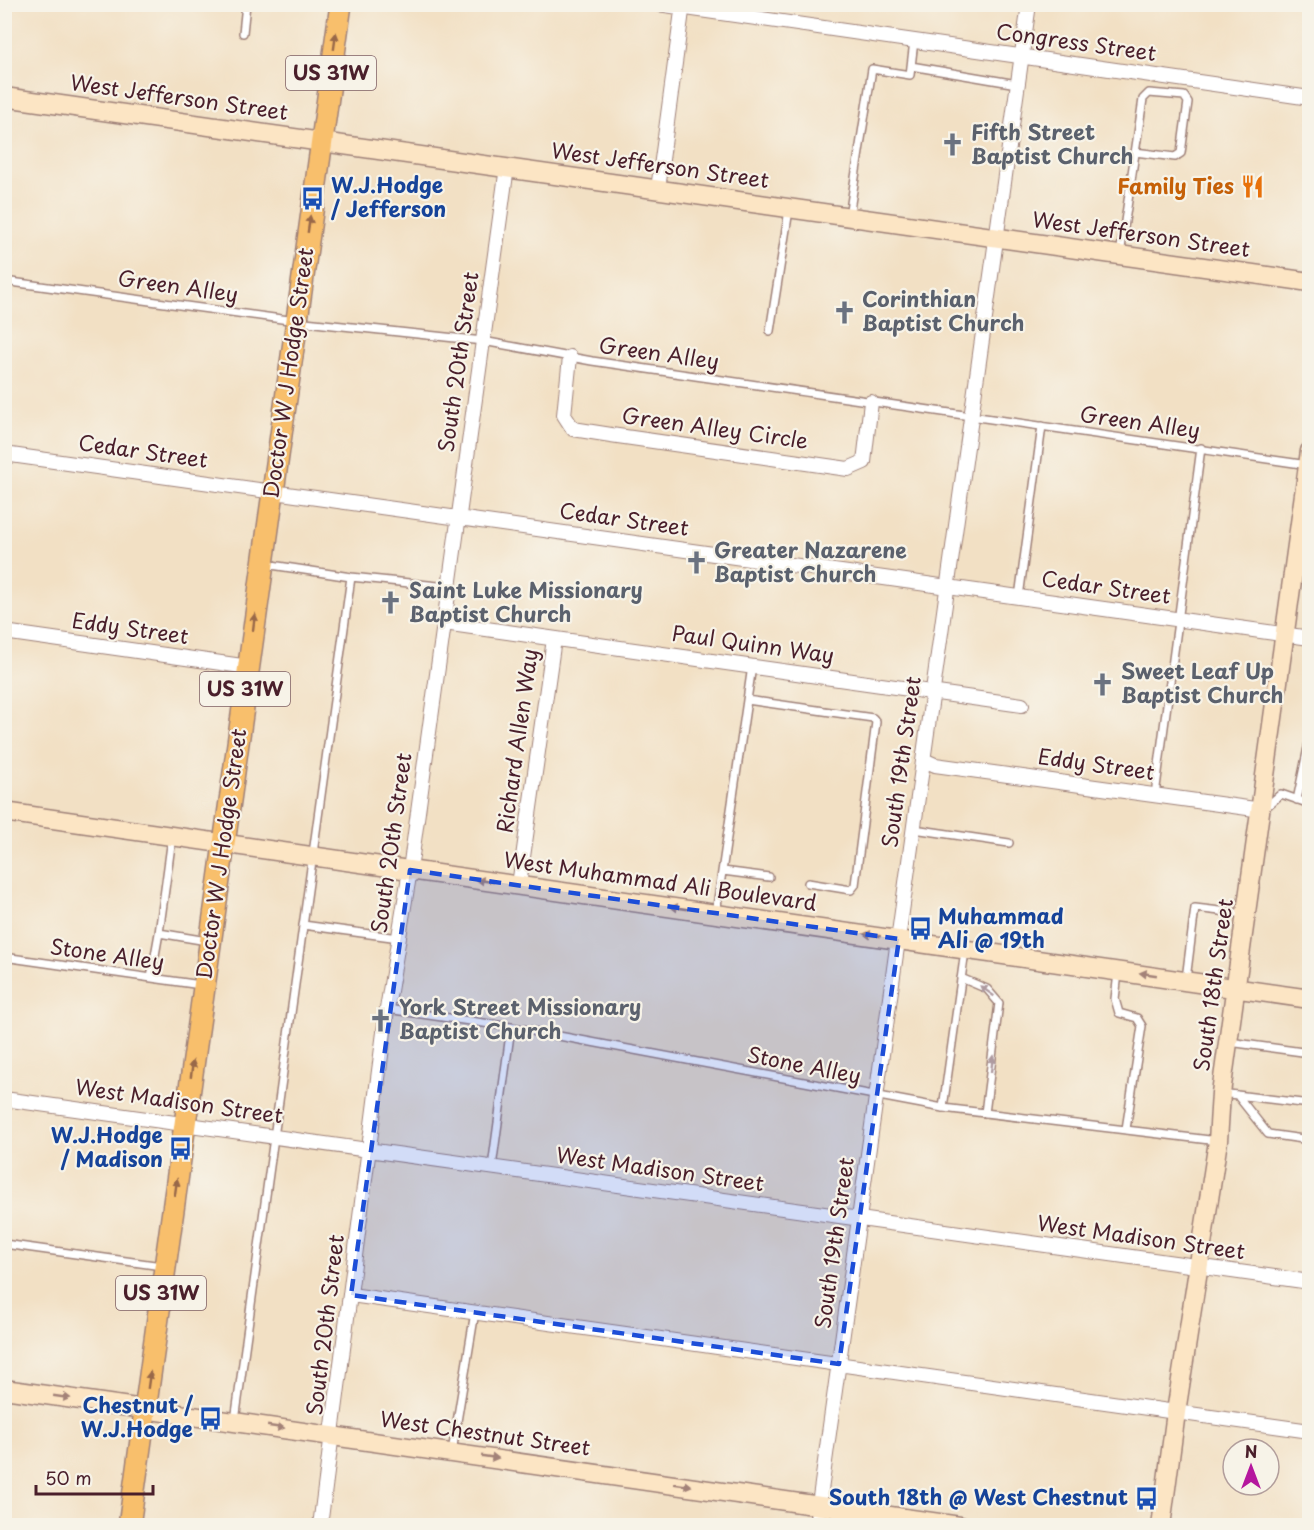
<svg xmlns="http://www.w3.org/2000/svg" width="1314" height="1530" viewBox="0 0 1314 1530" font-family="'Playpen Sans',sans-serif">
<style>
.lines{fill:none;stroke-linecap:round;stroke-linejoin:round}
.lane-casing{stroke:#9e8078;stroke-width:10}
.street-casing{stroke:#9e8078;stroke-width:16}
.secondary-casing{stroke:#9e8078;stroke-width:21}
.primary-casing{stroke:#9e8078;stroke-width:24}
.lane{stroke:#fff;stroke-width:7}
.street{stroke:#fff;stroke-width:14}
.secondary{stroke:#fce5c4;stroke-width:18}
.primary{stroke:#f8bf6c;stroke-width:21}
.oneway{fill:#986748}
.oneway2{fill:#a38278}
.oneway3{fill:#ae9aa0}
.marked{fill:#1d4ed8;fill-opacity:0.2;stroke:#1d4ed8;stroke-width:4.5;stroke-dasharray:12 8;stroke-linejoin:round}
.labels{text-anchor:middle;stroke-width:4.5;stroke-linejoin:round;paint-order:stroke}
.shield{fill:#f7f3e8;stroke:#7e5f64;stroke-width:1.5}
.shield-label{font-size:20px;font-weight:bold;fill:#4a1f2b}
.street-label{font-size:21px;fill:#4a1f2b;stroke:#f7f3e8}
.worship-label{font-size:21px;font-weight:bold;fill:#5b616d;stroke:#f7f3e8;text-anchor:start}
.transit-label{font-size:21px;font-weight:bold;fill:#164399;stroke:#f7f3e8;text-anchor:end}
.food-label{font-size:21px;font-weight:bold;fill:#c56008;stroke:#f7f3e8;text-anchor:end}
</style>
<rect width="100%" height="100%" fill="#f7f3e8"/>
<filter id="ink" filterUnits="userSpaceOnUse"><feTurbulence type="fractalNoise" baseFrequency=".0167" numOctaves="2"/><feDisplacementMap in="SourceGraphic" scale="12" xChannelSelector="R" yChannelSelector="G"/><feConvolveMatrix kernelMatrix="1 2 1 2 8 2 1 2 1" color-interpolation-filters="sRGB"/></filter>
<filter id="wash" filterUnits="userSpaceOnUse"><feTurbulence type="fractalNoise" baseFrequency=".008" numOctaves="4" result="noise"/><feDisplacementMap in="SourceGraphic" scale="24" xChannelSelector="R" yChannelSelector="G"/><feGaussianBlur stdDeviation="1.35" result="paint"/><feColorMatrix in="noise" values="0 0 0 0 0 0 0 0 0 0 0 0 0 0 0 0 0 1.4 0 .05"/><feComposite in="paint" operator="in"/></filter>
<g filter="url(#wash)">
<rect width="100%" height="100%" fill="#f2e0c4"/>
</g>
<g filter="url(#ink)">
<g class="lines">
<defs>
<path id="lane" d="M 243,33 L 246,4
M 911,66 L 1017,84
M 849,216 L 872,69 L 910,75 L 914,41
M 1120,255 L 1143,99 L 1149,93 L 1184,96 L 1188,102 L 1181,153 L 1175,157 L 1135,152
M 4,281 L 296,321 L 483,341 L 592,361 L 1308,465
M 770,331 L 789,210
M 265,564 L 351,577
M 1019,597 L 1042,426
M 747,700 L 873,718 L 876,722 L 855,885 L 851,890 L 808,883
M 1155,795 L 1201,448
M 1297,800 L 1310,738
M 1265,808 L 1281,794 L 1310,804
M 914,829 L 1009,843
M 172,838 L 159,933 L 207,941
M 723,871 L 769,877
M 716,913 L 752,666
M 303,925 L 399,938
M 4,957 L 201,985
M 1118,973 L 1115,999 L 1119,1013 L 1137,1018 L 1142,1026 L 1126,1129
M 151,978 L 159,933
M 961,978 L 987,989 L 999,1003 L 985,1113
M 1186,979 L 1195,908 L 1245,914
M 387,1009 L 511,1027 L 943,1108 L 1218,1141
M 1229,1042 L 1310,1053
M 1221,1093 L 1310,1104
M 1237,1095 L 1268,1134 L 1310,1140
M 943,1108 L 965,951
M 492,1167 L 511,1027
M 4,1244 L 162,1266
M 235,1421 L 351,577 L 448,587
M 452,1452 L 475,1312"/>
<path id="street" d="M 658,4 L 1310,98
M 658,189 L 683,4
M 570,357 L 564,415 L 573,429 L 611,435 L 848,469 L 864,462 L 871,402
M 4,454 L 1310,638
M 444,623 L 1022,705
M 4,632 L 249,667
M 924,760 L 935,765 L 1262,810
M 519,885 L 554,639
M 4,1099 L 1310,1282
M 351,1295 L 1310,1431
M 320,1526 L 387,1009 L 410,870 L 507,167
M 816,1526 L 1029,4"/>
<path id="secondary" d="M 4,97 L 1310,282
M 4,812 L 1310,999
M 4,1389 L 960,1526
M 1161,1526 L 1176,1412 L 1218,1141 L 1221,1093 L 1310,451"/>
<path id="primary" d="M 129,1526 L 341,4"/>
</defs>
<use href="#lane" class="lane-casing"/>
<use href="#street" class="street-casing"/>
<use href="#secondary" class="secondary-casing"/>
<use href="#primary" class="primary-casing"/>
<use href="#lane" class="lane"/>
<use href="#street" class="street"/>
<use href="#secondary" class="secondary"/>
<use href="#primary" class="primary"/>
</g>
<defs><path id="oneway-solid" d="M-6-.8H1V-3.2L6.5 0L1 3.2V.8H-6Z" transform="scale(1.5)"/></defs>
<g class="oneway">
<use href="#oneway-solid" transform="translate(335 41) rotate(-82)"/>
<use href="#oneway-solid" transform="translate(309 224) rotate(-82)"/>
<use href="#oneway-solid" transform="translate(254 622) rotate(-83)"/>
<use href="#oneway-solid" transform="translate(192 1069) rotate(-82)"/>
<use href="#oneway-solid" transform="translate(176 1187) rotate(-82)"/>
<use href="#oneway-solid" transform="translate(149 1380) rotate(-82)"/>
</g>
<g class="oneway2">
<use href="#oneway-solid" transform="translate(485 881) rotate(-172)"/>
<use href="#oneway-solid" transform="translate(679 908) rotate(-172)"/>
<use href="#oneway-solid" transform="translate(872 935) rotate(-172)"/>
<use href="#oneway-solid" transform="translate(1148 974) rotate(-172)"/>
<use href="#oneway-solid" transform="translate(62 1397) rotate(8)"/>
<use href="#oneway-solid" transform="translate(276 1427) rotate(8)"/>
<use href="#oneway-solid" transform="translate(490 1457) rotate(8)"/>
<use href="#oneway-solid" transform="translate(683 1485) rotate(8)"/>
</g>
<g class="oneway3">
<use href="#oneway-solid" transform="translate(987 991) rotate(-144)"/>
<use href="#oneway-solid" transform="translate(992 1064) rotate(-83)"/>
</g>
</g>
<path class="marked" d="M 410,870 L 899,939 L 839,1364 L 351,1295 Z"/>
<defs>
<symbol id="church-bare" viewBox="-9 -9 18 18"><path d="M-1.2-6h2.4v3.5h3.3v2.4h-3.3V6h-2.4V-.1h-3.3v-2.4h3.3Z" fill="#6b7280" stroke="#f7f3e8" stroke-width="2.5" paint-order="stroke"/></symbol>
<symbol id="restaurant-bare" viewBox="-9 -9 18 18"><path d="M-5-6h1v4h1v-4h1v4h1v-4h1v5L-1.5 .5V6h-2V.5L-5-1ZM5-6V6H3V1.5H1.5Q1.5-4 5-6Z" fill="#e8710a" stroke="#f7f3e8" stroke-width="2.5" paint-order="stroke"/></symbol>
<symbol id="bus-bare" viewBox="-9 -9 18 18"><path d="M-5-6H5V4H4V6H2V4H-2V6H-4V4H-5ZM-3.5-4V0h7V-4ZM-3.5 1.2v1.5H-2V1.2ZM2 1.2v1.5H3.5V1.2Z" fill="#1a4fb4" stroke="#f7f3e8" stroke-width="2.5" paint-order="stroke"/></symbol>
</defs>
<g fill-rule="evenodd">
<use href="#church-bare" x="936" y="128" width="33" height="33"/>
<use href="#restaurant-bare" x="1236" y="170" width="33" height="33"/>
<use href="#bus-bare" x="296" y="182" width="33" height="33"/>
<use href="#church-bare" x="828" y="296" width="33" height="33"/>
<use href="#church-bare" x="680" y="546" width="33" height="33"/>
<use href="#church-bare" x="374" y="586" width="33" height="33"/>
<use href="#church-bare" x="1086" y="668" width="33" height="33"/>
<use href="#bus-bare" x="904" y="912" width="33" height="33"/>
<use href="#church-bare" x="364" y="1004" width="33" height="33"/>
<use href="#bus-bare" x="164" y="1132" width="33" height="33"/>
<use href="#bus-bare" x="194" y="1402" width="33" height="33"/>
<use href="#bus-bare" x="1130" y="1482" width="33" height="33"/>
</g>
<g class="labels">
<g class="shield">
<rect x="286" y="56" width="90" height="34" rx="4.5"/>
<rect x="200" y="672" width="90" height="34" rx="4.5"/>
<rect x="116" y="1276" width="90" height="34" rx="4.5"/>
</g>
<g class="shield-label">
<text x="331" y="80">US 31W</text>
<text x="245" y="696">US 31W</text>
<text x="161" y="1300">US 31W</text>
</g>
<g class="street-label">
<text transform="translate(1076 43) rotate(8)" y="7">Congress Street</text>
<text transform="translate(179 98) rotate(8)" y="7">West Jefferson Street</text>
<text transform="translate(660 166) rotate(8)" y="7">West Jefferson Street</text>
<text transform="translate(1141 235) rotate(8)" y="7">West Jefferson Street</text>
<text transform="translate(178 287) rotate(8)" y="7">Green Alley</text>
<text transform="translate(659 354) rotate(8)" y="7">Green Alley</text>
<text transform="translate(459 362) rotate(-82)" y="7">South 20th Street</text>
<text transform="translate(289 373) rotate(-82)" y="7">Doctor W J Hodge Street</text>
<text transform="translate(1140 423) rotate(8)" y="7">Green Alley</text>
<text transform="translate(715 429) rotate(8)" y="7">Green Alley Circle</text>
<text transform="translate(143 452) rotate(8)" y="7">Cedar Street</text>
<text transform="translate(624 520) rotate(8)" y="7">Cedar Street</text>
<text transform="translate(1106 588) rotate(8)" y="7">Cedar Street</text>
<text transform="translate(130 629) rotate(8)" y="7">Eddy Street</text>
<text transform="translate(753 645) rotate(8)" y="7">Paul Quinn Way</text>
<text transform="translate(518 741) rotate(-82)" y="7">Richard Allen Way</text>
<text transform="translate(902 762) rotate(-82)" y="7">South 19th Street</text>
<text transform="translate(1096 765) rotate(8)" y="7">Eddy Street</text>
<text transform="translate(392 843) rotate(-82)" y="7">South 20th Street</text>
<text transform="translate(222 854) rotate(-82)" y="7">Doctor W J Hodge Street</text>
<text transform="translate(660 882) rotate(8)" y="7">West Muhammad Ali Boulevard</text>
<text transform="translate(107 955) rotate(8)" y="7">Stone Alley</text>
<text transform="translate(1214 985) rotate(-82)" y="7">South 18th Street</text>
<text transform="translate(804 1066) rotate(11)" y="7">Stone Alley</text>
<text transform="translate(179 1102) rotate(8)" y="7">West Madison Street</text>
<text transform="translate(660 1170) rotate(8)" y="7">West Madison Street</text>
<text transform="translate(1141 1238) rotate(8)" y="7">West Madison Street</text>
<text transform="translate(835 1243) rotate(-82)" y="7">South 19th Street</text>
<text transform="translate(326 1325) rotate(-83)" y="7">South 20th Street</text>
<text transform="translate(485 1434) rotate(8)" y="7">West Chestnut Street</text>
</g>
<g class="worship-label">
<text x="971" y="140">Fifth Street<tspan x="971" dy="24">Baptist Church</tspan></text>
<text x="862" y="307">Corinthian<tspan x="862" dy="24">Baptist Church</tspan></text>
<text x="714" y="558">Greater Nazarene<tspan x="714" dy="24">Baptist Church</tspan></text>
<text x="409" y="598">Saint Luke Missionary<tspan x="409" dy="24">Baptist Church</tspan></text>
<text x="1121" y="679">Sweet Leaf Up<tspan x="1121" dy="24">Baptist Church</tspan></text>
<text x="399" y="1015">York Street Missionary<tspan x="399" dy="24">Baptist Church</tspan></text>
</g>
<g class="transit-label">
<text x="331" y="193" text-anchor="start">W.J.Hodge<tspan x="331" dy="24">/ Jefferson</tspan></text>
<text x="938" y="924" text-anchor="start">Muhammad<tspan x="938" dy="24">Ali @ 19th</tspan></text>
<text x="163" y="1143">W.J.Hodge<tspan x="163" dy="24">/ Madison</tspan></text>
<text x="193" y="1413">Chestnut /<tspan x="193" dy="24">W.J.Hodge</tspan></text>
<text x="1128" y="1505">South 18th @ West Chestnut</text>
</g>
<g class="food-label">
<text x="1234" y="194">Family Ties</text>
</g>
</g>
<rect width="1314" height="1530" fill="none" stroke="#f7f3e8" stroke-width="24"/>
<g transform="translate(1251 1467)"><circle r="28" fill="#f7f3e8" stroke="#b29e9c" stroke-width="1.5"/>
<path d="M0-4.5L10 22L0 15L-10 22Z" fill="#b5179e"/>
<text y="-9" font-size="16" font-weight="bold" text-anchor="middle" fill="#4a1f2b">N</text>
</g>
<path d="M36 1485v9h117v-9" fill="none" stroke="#4a1f2b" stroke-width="3"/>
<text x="45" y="1485" font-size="18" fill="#4a1f2b" stroke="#f7f3e8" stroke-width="4.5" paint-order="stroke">50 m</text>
</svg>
